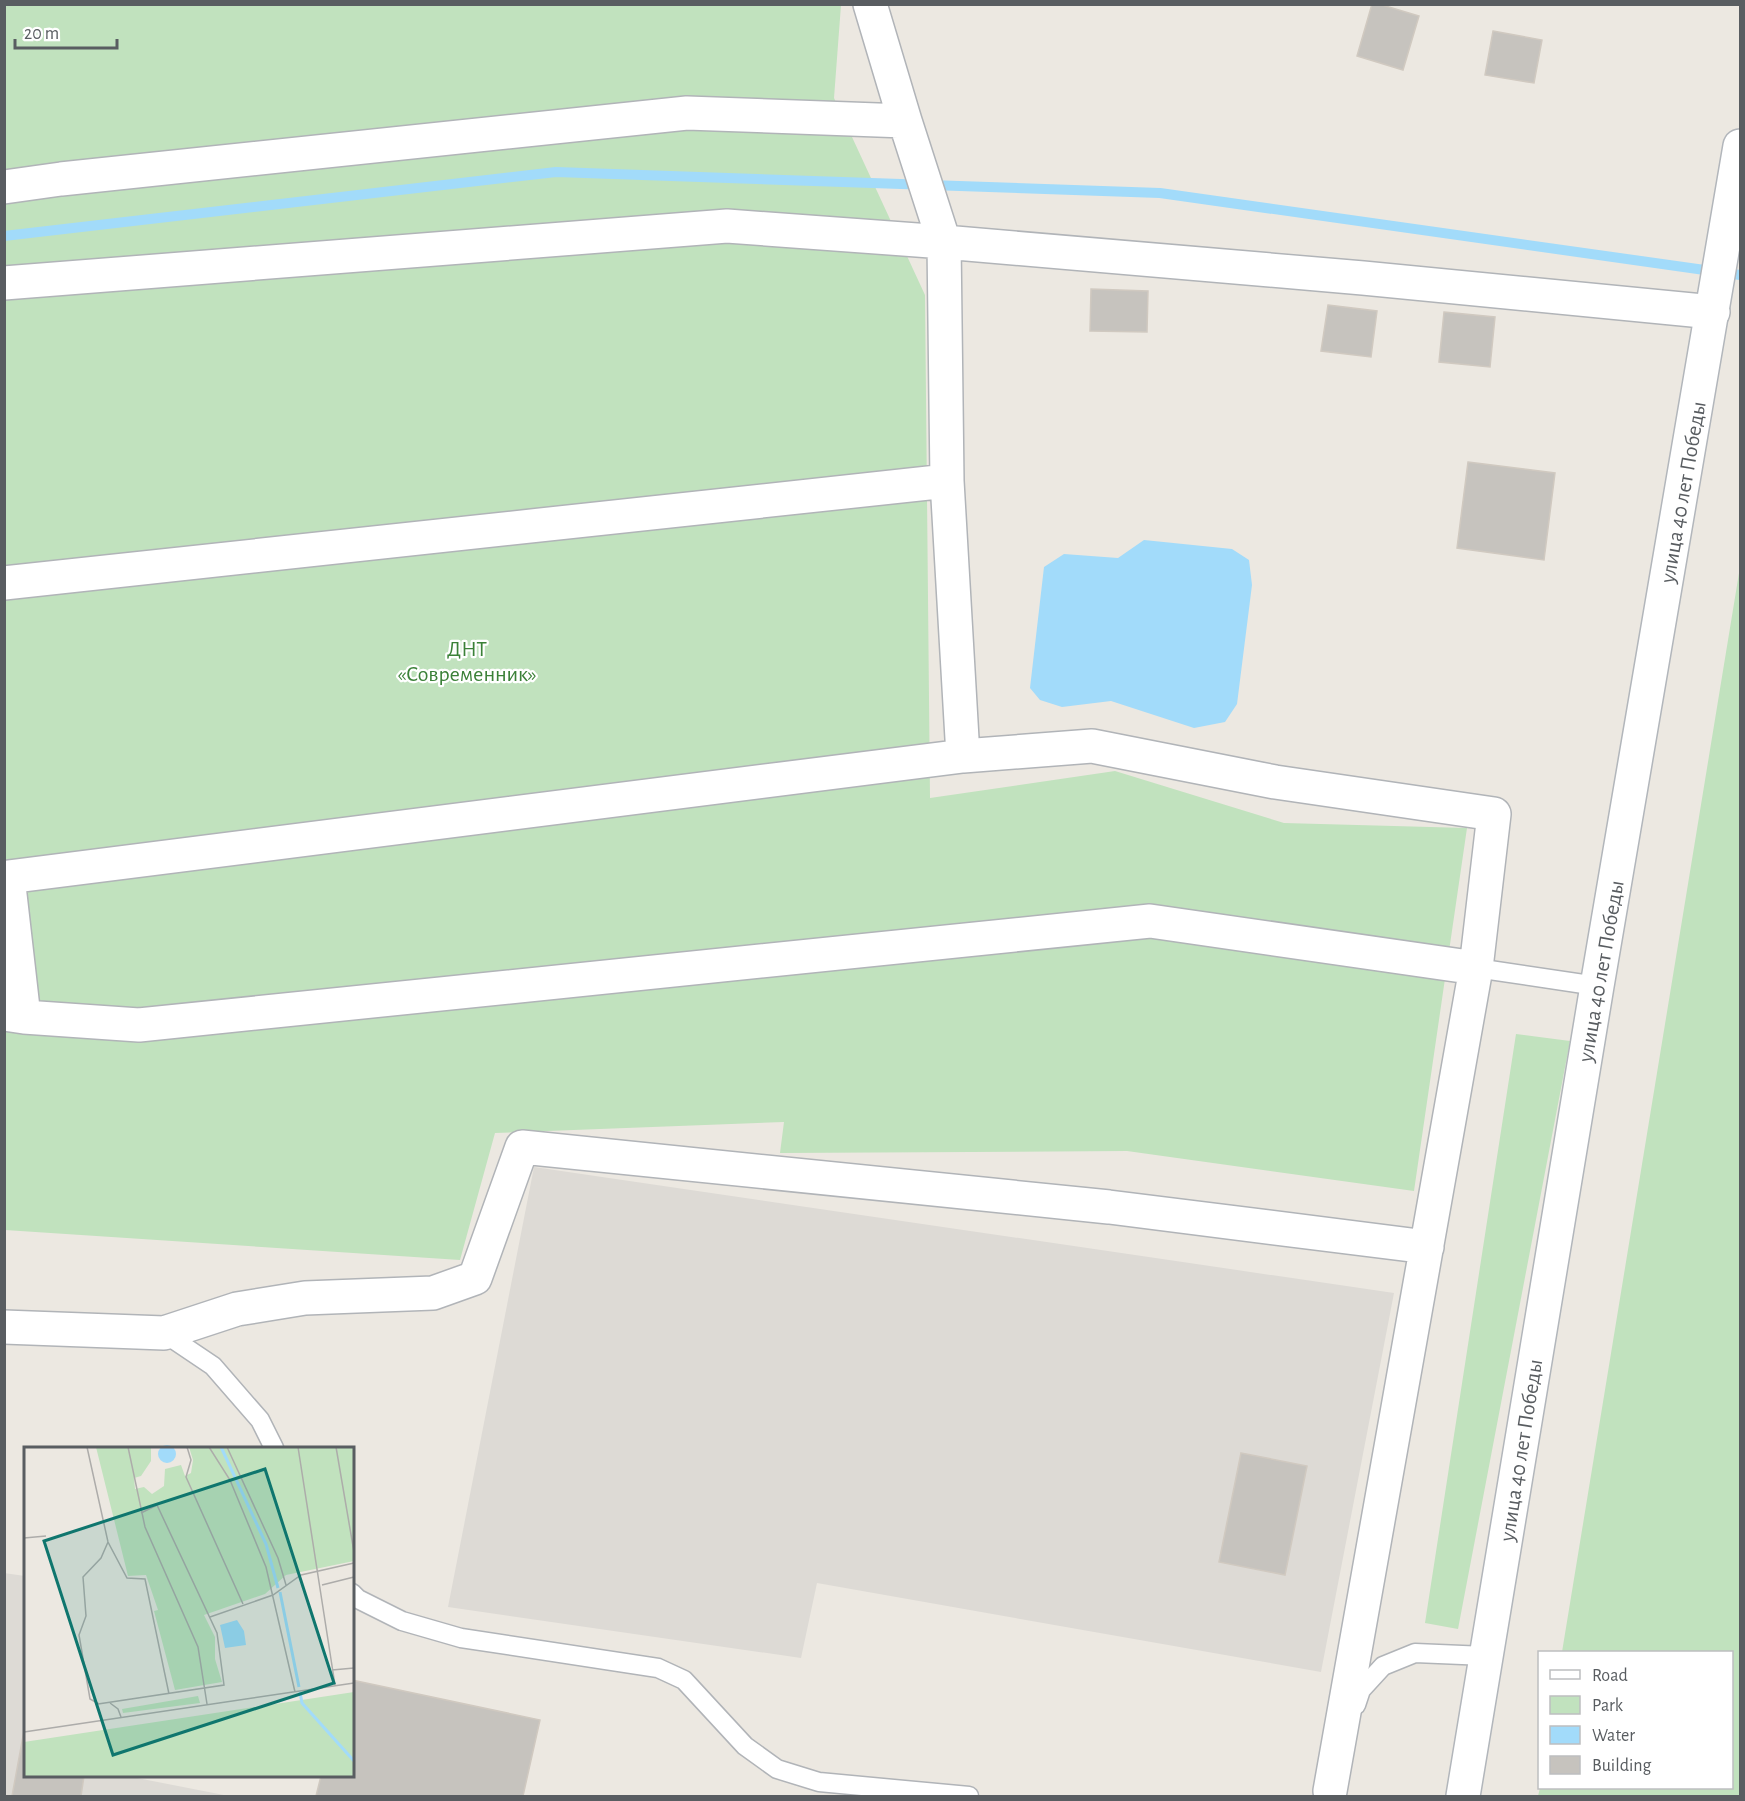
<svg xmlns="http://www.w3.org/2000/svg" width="1745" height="1801" viewBox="0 0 1745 1801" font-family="'Alegreya Sans',sans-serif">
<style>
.industrial{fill:#dddad5}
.green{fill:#c1e2be}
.water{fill:#a2dbfa}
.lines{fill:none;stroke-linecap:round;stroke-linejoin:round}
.stream{stroke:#a2dbfa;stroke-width:10}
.building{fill:#c6c3be;stroke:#d0c9c0;stroke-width:1.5}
.lane-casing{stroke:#b1b4b8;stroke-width:21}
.street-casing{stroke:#b1b4b8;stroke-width:36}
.secondary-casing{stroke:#b2b6bb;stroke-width:36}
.lane{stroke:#fff;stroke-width:18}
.street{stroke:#fff;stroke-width:33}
.secondary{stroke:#fff;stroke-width:33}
.labels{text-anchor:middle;stroke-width:4.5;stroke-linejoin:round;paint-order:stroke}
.street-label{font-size:22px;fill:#595d61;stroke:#fff}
.park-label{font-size:22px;fill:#3b8138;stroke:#fff}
.inset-river{fill:none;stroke:#a2dbfa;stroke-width:3}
.inset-road{fill:none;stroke:#adacaa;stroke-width:1.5}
.view{fill:#0f766e;fill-opacity:0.15;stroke:#0f766e;stroke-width:3}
.inset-edge{fill:none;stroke:#595d61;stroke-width:3}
</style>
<rect width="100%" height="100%" fill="#ece8e1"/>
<path class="industrial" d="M 534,1167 L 1394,1293 L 1321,1672 L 817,1583 L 801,1658 L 448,1607 Z
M 4,1573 L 25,1576 L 26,1776 L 127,1776 L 229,1796 L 5,1796 Z"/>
<path class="green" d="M 4,5 L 841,5 L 834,98 L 925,295 L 930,798 L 1115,771 L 1284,823 L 1467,828 L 1414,1191 L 1127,1151 L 780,1153 L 784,1122 L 495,1133 L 460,1260 L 5,1230 Z
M 1740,567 L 1740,1796 L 1538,1796 L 1540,1788 L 1732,1788 L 1732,1652 L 1562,1652 Z
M 1516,1034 L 1570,1041 L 1458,1629 L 1425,1623 Z"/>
<path class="water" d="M 1144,540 L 1232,549 L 1249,560 L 1252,585 L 1237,704 L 1225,722 L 1194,728 L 1111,701 L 1062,707 L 1040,700 L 1030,688 L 1044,567 L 1064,554 L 1118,558 Z"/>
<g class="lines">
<path class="stream" d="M 4,236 L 556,172 L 1160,193 L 1740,275"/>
</g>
<path class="building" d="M 1372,4 L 1379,4 L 1419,16 L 1403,70 L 1357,56 Z
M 1493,31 L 1542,40 L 1534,83 L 1485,75 Z
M 1091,289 L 1148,291 L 1147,332 L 1090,331 Z
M 1328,305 L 1377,311 L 1371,357 L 1321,351 Z
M 1444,312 L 1495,317 L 1490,367 L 1439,362 Z
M 1468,462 L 1555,473 L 1544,560 L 1457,548 Z
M 1241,1453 L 1307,1466 L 1285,1575 L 1219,1562 Z
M 352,1680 L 540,1720 L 523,1796 L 316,1796 L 321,1776 L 352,1776 Z
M 26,1720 L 26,1776 L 84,1776 L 81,1796 L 12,1796 Z"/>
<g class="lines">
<defs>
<path id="lane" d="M 1476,968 L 1597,986
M 164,1333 L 213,1366 L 260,1420 L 274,1448
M 352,1593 L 358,1599 L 402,1621 L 461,1638 L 658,1668 L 684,1680 L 745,1746 L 777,1769 L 819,1782 L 969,1796
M 1356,1705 L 1361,1690 L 1383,1666 L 1415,1653 L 1486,1656"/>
<path id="street" d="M 870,4 L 905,121 L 944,242 L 947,481 L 963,756
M 4,187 L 61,179 L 687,113 L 905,121
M 4,283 L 727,226 L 944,242 L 1363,278 L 1713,312
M 4,583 L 947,481
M 4,1014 L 24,1017 L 139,1025 L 1150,921 L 1476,968
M 24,1017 L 8,877 L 963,756 L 1092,746 L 1275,782 L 1494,814 L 1476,968 L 1330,1791
M 4,1327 L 164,1333 L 237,1309 L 305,1298 L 433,1293 L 475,1278 L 522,1147 L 1109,1207 L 1427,1247"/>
<path id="secondary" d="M 1463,1796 L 1597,986 L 1740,146"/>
</defs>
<use href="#lane" class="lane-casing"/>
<use href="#street" class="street-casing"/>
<use href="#secondary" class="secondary-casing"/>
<use href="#lane" class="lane"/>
<use href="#street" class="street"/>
<use href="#secondary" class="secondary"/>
</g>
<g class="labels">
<g class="street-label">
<text transform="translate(1682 492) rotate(-80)" y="8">улица 40 лет Победы</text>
<text transform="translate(1600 971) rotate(-80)" y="8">улица 40 лет Победы</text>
<text transform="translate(1520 1450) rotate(-81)" y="8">улица 40 лет Победы</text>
</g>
<g class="park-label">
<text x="467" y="656">ДНТ<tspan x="467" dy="25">«Современник»</tspan></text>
</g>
</g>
<g transform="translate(24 1447)">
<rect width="330" height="330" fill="#ece8e1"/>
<path d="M 72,0 L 127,0 L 127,14 L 117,29 L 110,31 L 111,42 L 120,40 L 128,47 L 140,39 L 141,22 L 157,18 L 161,29 L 167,26 L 169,13 L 165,0 L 330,0 L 330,114 L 262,128 L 241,147 L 180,168 L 191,190 L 191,212 L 198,235 L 151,243 L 130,164 L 134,163 L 122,128 L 104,129 ZM 330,245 L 330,330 L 0,330 L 0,295 ZM 174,249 L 176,256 L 99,266 L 98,262 Z" fill="#c1e2be"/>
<path d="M134 7a9 9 0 1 1 18 0a9 9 0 1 1-18 0ZM 213,173 L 220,184 L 222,198 L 201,201 L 196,178 Z" fill="#a2dbfa"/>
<path class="inset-river" d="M 197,0 L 242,97 L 254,141M 256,145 L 275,240M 276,245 L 278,256 L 330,314"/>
<path class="inset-road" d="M 63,0 L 84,95 L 103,131 L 121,132 L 145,247M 104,0 L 121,80 L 174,200 L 183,257M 163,0 L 167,13 L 162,30 L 219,157M 185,0 L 206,33 L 242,120 L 271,245M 203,0 L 254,111 L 262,138M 274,0 L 311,238M 312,0 L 330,105M 0,91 L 22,89M 298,138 L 330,130M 186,170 L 249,148 L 277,128 L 330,116M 308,223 L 330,221M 86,256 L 94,262 L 97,270M 74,257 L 200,238 L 193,186 L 133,58 L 117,66M 75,257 L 66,252 L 55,188 L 62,169 L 59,130 L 77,111 L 84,95M 0,285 L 330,236"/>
<path class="view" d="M 241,22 L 310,236 L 89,308 L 20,94 Z"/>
<rect width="330" height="330" class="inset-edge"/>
</g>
<rect width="1745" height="1801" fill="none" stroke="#595d61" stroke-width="12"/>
<rect x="1538" y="1651" width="195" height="138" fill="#ffffff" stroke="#bdbec0" stroke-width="1.5"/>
<rect x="1550" y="1670" width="30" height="9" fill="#ffffff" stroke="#bdbec0" stroke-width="1.5"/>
<text x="1592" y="1681" font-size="18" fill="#595d61">Road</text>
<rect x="1550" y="1696" width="30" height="18" fill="#c1e2be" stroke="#bdbec0" stroke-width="1.5"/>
<text x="1592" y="1711" font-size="18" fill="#595d61">Park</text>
<rect x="1550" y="1726" width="30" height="18" fill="#a2dbfa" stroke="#bdbec0" stroke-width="1.5"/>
<text x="1592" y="1741" font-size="18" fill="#595d61">Water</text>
<rect x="1550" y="1756" width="30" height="18" fill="#c6c3be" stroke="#bdbec0" stroke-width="1.5"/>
<text x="1592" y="1771" font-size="18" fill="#595d61">Building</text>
<path d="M15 39v9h102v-9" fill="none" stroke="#595d61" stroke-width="3"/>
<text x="24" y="39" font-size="18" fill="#595d61" stroke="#ffffff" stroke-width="4.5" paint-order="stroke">20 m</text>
</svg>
